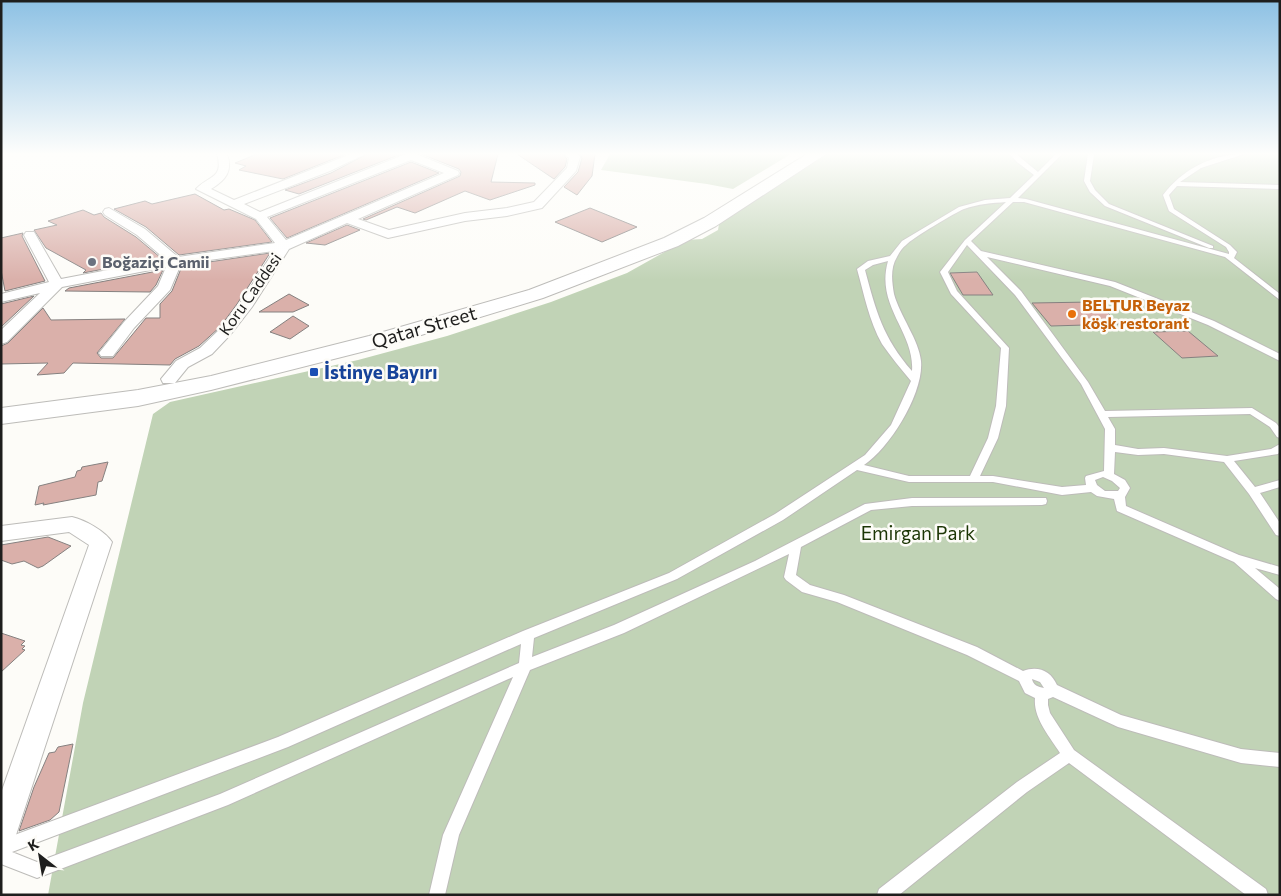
<svg xmlns="http://www.w3.org/2000/svg" width="1281" height="896" viewBox="0 0 1281 896" font-family="Commissioner,sans-serif">
<style>
.green{fill:#c1d3b6}
.building{fill:#dab0aa;stroke:#858180}
.lines{fill:none;stroke-linecap:round;stroke-linejoin:round}
.service-casing{stroke:#bdbcb9;stroke-width:2}
.minor-casing{stroke:#bdbcb9;stroke-width:2}
.primary-casing{stroke:#bdbcb9;stroke-width:2}
.service{fill:#fff;fill-rule:evenodd}
.minor{fill:#fff;fill-rule:evenodd}
.primary{fill:#fff;fill-rule:evenodd}
.worship-dot{fill:#6b7280;stroke:#fdfcf8;stroke-width:2}
.food-dot{fill:#e8710a;stroke:#fdfcf8;stroke-width:2}
.transit-dot{fill:#1a4fb4;stroke:#fdfcf8;stroke-width:2}
.labels{text-anchor:middle;stroke-width:5;stroke-linejoin:round;paint-order:stroke}
.far-worship-label{font-size:16px;font-weight:bold;fill:#5b616d;stroke:#fdfcf8;text-anchor:start}
.far-street-label{font-size:16px;fill:#1e1e1d;stroke:#fdfcf8}
.far-food-label{font-size:16px;font-weight:bold;fill:#c56008;stroke:#fdfcf8;text-anchor:start}
.street-label{font-size:19px;fill:#1e1e1d;stroke:#fdfcf8}
.transit-label{font-size:19px;font-weight:bold;fill:#164399;stroke:#fdfcf8;text-anchor:start}
.park-label{font-size:19px;fill:#1c3605;stroke:#fdfcf8}
</style>
<rect width="100%" height="100%" fill="#fdfcf8"/>
<path class="green" d="M 610,154 L 791,154 L 733,189 L 707,184 L 601,170 Z
M 827,154 L 1280,154 L 1280,895 L 48,895 L 83,703 L 153,414 L 170,402 L 358,360 L 447,336 L 551,302 L 627,273 L 686,240 L 702,239 L 718,230 L 719,224 Z"/>
<path class="building" d="M 257,154 L 346,154 L 283,179 L 239,170 L 246,166 L 235,163 Z
M 367,154 L 401,154 L 299,194 L 285,190 L 331,173 Z
M 421,154 L 498,154 L 491,182 L 535,183 L 535,185 L 490,200 L 465,191 L 415,213 L 397,207 L 366,220 L 363,219 L 460,176 L 461,172 L 459,169 Z
M 517,154 L 563,154 L 567,159 L 565,167 L 554,179 Z
M 580,154 L 595,154 L 592,176 L 577,195 L 564,187 L 578,172 L 582,158 Z
M 411,162 L 439,173 L 287,238 L 270,218 Z
M 195,194 L 224,210 L 229,209 L 255,220 L 272,242 L 179,255 L 146,227 L 114,209 L 145,201 L 152,204 Z
M 590,208 L 637,227 L 602,242 L 555,222 Z
M 83,210 L 94,215 L 101,213 L 104,217 L 136,237 L 161,258 L 83,273 L 86,270 L 46,248 L 34,230 L 57,225 L 48,221 Z
M 347,225 L 360,230 L 325,245 L 306,243 Z
M 23,233 L 22,236 L 45,281 L 5,291 L 1,270 L 1,238 Z
M 270,253 L 237,304 L 220,327 L 199,346 L 175,359 L 170,365 L 73,363 L 64,373 L 37,375 L 48,363 L 1,364 L 1,346 L 8,343 L 43,308 L 51,320 L 125,319 L 97,353 L 101,358 L 113,358 L 146,318 L 160,318 L 160,304 L 172,291 L 182,266 Z
M 163,270 L 156,285 L 150,292 L 65,291 L 69,288 Z
M 977,272 L 993,295 L 963,295 L 950,273 Z
M 289,294 L 309,305 L 293,312 L 259,312 Z
M 34,296 L 1,327 L 1,304 Z
M 1092,302 L 1098,309 L 1104,309 L 1119,324 L 1051,326 L 1032,303 Z
M 293,316 L 309,326 L 290,339 L 270,332 Z
M 1188,331 L 1218,356 L 1182,358 L 1153,332 Z
M 108,462 L 102,481 L 98,482 L 96,495 L 43,505 L 44,503 L 35,505 L 39,486 L 75,477 L 77,471 L 81,470 L 82,467 Z
M 48,537 L 71,546 L 43,566 L 38,568 L 24,561 L 12,564 L 1,560 L 1,545 Z
M 1,633 L 25,641 L 21,645 L 25,646 L 22,649 L 25,650 L 1,672 Z
M 73,744 L 59,812 L 50,820 L 19,831 L 34,787 L 49,753 L 55,752 L 58,747 Z"/>
<g class="lines">
<defs>
<path id="service" d="M 1010,154 L 1016,154 L 1038,172 L 1056,154 L 1062,154 L 1018,198 L 1026,199 L 1229,254 L 1229,252 L 1226,247 L 1169,211 L 1163,195 C 1182,170 1211,154 1244,154 L 1201,168 L 1180,182 L 1280,185 L 1280,189 L 1177,186 L 1169,195 L 1174,209 L 1230,245 L 1237,252 L 1234,258 L 1280,294 L 1280,300 L 1225,257 L 1024,202 L 1013,202 L 971,241 L 981,251 L 1115,282 L 1214,321 L 1280,354 L 1280,361 L 1208,325 L 1110,286 L 987,257 L 1021,291 L 1088,382 L 1105,411 L 1252,408 L 1276,423 L 1280,428 L 1280,438 L 1277,437 L 1270,427 L 1250,414 L 1108,417 L 1115,429 L 1115,445 L 1138,449 L 1164,448 L 1227,456 L 1271,449 L 1280,444 L 1280,452 L 1278,454 L 1234,461 L 1255,487 L 1280,480 L 1280,487 L 1260,493 L 1280,523 L 1280,536 L 1276,535 L 1249,494 L 1224,462 L 1164,454 L 1138,455 L 1115,452 L 1114,474 L 1125,480 L 1130,488 L 1125,497 L 1126,506 L 1239,555 L 1280,567 L 1280,575 L 1255,568 L 1280,589 L 1280,601 L 1276,599 L 1234,562 L 1117,511 L 1114,499 L 1097,496 L 1091,492 L 1062,495 L 993,482 L 909,482 L 857,470 L 783,520 L 677,579 L 534,638 L 532,657 L 614,625 L 755,561 L 865,504 L 912,498 L 1046,498 L 1047,501 L 1046,504 L 1042,505 L 912,506 L 871,510 L 801,547 L 796,575 L 810,585 L 844,595 L 977,647 L 1023,671 C 1038,665 1051,671 1057,685 L 1121,715 L 1241,749 L 1280,753 L 1280,767 L 1241,763 L 1118,727 L 1053,697 L 1048,699 L 1048,705 L 1050,713 L 1074,750 L 1266,889 L 1268,895 L 1246,895 L 1069,763 L 1027,792 L 899,895 L 877,895 L 879,889 L 1017,782 L 1060,753 C 1050,737 1033,718 1035,698 L 1025,693 L 1019,681 L 967,655 L 837,602 L 802,592 L 786,580 L 784,577 L 789,554 L 624,633 L 530,670 L 459,835 L 445,895 L 429,895 L 443,835 L 513,677 L 228,805 L 37,878 L 1,864 L 1,840 L 278,737 L 523,631 L 669,573 L 775,514 L 865,455 L 891,425 L 911,381 C 901,369 891,357 882,344 C 869,321 864,294 857,269 L 868,261 L 890,256 L 902,241 L 959,207 L 985,200 L 1010,198 L 1034,175 L 1017,162 ZM 1006,202 L 965,240 L 940,272 L 951,294 L 1001,348 L 996,406 L 988,438 L 970,476 L 909,476 L 864,465 C 890,448 924,393 921,361 C 919,340 900,316 894,294 C 892,282 890,268 897,257 C 899,253 902,248 906,245 C 911,239 956,212 964,209 C 978,204 992,203 1006,202 ZM 967,245 L 1015,295 L 1081,384 L 1105,429 L 1104,471 L 1086,476 L 1085,478 L 1086,485 L 1062,487 L 993,476 L 980,476 L 998,438 L 1006,406 L 1009,348 L 957,291 L 948,272 ZM 888,261 C 875,306 915,332 912,371 C 883,338 876,311 865,270 L 873,265 ZM 1103,477 L 1112,481 L 1120,488 L 1118,491 L 1105,491 L 1097,485 L 1095,480 ZM 521,644 L 519,663 L 220,794 L 37,862 L 12,852 L 288,747 ZM 1032,679 L 1040,682 L 1044,688 C 1038,687 1033,685 1032,679 Z
M 1088,154 L 1094,154 L 1090,181 L 1095,190 L 1109,204 L 1213,246 L 1213,248 L 1209,248 L 1105,206 L 1090,192 L 1084,181 Z"/>
<path id="minor" d="M 217,154 L 227,154 C 233,171 226,180 211,189 L 234,200 L 351,154 L 365,154 L 330,171 L 244,204 L 260,212 L 406,154 L 416,154 L 458,171 L 459,173 L 458,175 L 358,219 L 389,230 L 465,213 L 507,208 L 534,202 L 567,168 L 569,158 L 565,154 L 578,154 L 580,157 L 576,171 L 542,208 L 507,216 L 465,221 L 388,238 L 347,223 L 289,249 L 252,307 L 231,334 L 212,354 L 188,367 L 175,383 L 163,383 L 161,379 L 176,361 L 200,348 L 221,328 L 239,305 L 274,251 L 181,264 L 170,290 L 134,328 L 113,356 L 101,356 L 99,353 L 124,322 L 158,286 L 166,267 L 62,287 L 7,342 L 1,344 L 1,330 L 40,293 L 1,302 L 1,294 L 49,282 L 24,235 L 26,232 L 34,232 L 61,279 L 165,259 L 137,235 L 105,215 L 103,212 L 105,209 L 109,208 L 145,229 L 178,257 L 275,243 L 256,219 L 196,189 C 209,175 224,179 217,154 ZM 411,160 L 444,173 L 286,240 L 267,217 Z
M 72,517 C 85,520 105,531 112,542 L 16,835 L 11,845 L 1,850 L 1,793 L 89,545 L 69,532 L 1,541 L 1,526 Z"/>
<path id="primary" d="M 807,154 L 826,154 L 716,226 L 678,246 L 543,298 L 385,346 L 211,390 L 138,406 L 1,424 L 1,408 L 138,390 L 211,376 L 369,336 L 529,290 L 664,238 L 704,218 Z"/>
</defs>
<use href="#service" class="service-casing"/>
<use href="#minor" class="minor-casing"/>
<use href="#primary" class="primary-casing"/>
<use href="#service" class="service"/>
<use href="#minor" class="minor"/>
<use href="#primary" class="primary"/>
</g>
<linearGradient id="sky" x2="0" y2="1"><stop stop-color="#8dc1e4"/><stop offset="0.55" stop-color="#fefefc"/><stop offset="1" stop-color="#fefefc" stop-opacity="0"/></linearGradient>
<rect width="1281" height="280" fill="url(#sky)"/>
<circle class="worship-dot" cx="92" cy="262" r="5"/>
<circle class="food-dot" cx="1072" cy="314" r="5"/>
<rect class="transit-dot" x="309" y="367" width="10" height="10" rx="2.5"/>
<g class="labels">
<g class="far-worship-label">
<text x="102" y="268">Boğaziçi Camii</text>
</g>
<g class="far-street-label">
<text transform="translate(250 294) rotate(-55)" y="6">Koru Caddesi</text>
</g>
<g class="far-food-label">
<text x="1082" y="311">BELTUR Beyaz<tspan x="1082" dy="18">köşk restorant</tspan></text>
</g>
<g class="street-label">
<text transform="translate(424 327) rotate(-16)" y="7">Qatar Street</text>
</g>
<g class="transit-label">
<text x="324" y="379">İstinye Bayırı</text>
</g>
<g class="park-label">
<text x="918" y="540">Emirgan Park</text>
</g>
</g>
<rect width="1281" height="896" fill="none" stroke="#1e1e1d" stroke-width="5"/>
<g transform="translate(40 856) rotate(329)" stroke="#fdfcf8" stroke-width="4" paint-order="stroke">
<path d="M0-4L9 19L0 12L-9 19Z" fill="#1e1e1d"/>
<text y="-8" font-size="14" font-weight="bold" text-anchor="middle" fill="#1e1e1d">K</text>
</g>
</svg>
